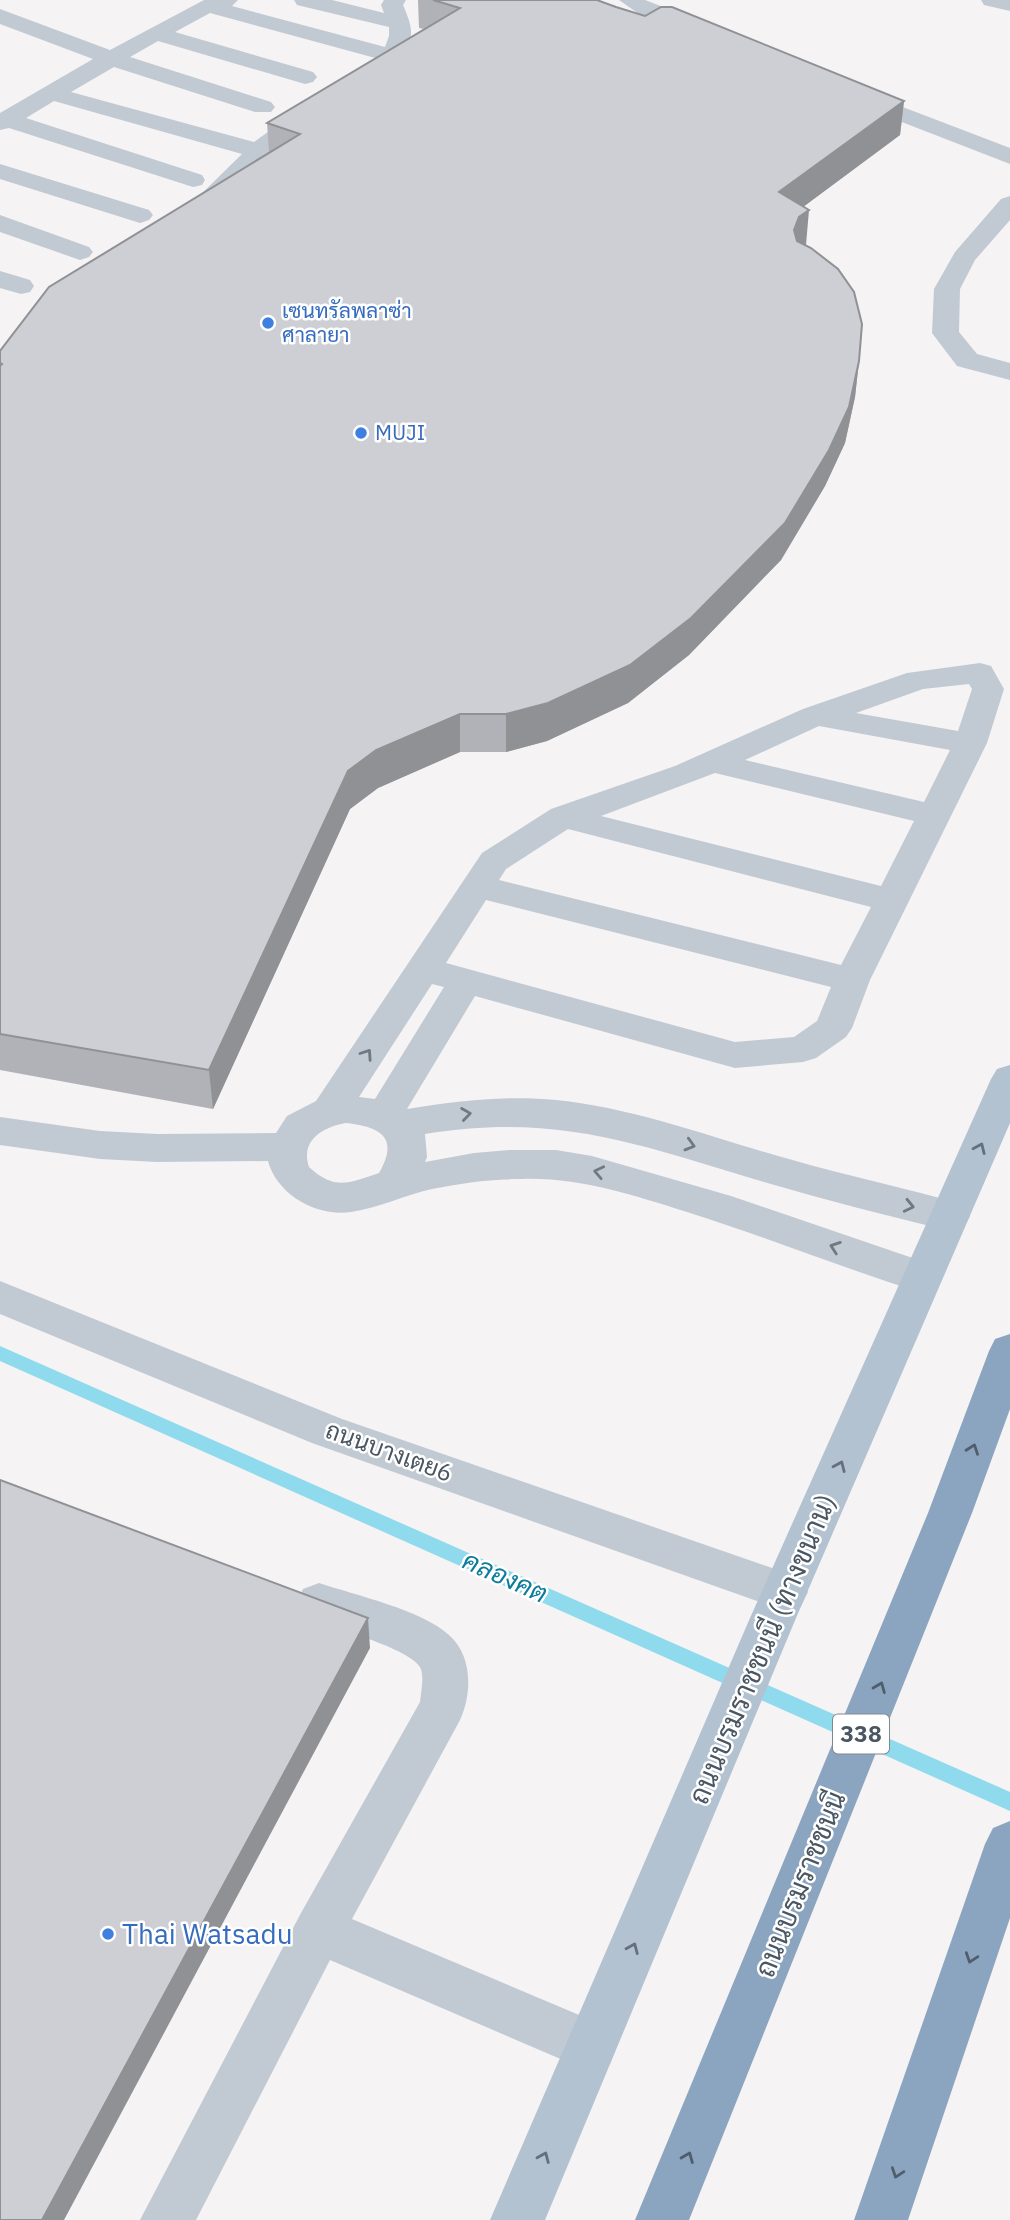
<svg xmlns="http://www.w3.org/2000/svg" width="1010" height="2220" viewBox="0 0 1010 2220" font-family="'IBM Plex Sans',Sarabun,sans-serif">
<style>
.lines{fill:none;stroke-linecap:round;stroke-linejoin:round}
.stream{fill:#90daee;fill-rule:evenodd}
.minor{fill:#c1cad2;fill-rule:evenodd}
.major{fill:#b3c2d1;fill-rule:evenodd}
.highway{fill:#8ba5c1;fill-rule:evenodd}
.wall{fill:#b0b2b7}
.shaded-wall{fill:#909195}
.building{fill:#cdcfd5;stroke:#909195;stroke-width:2}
.oneway{stroke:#6e7983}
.oneway2{stroke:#64717d}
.oneway3{stroke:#505e6b}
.shop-dot{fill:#3f7fe0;stroke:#fff;stroke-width:2.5}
.labels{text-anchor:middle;stroke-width:5;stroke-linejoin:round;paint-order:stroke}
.far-shop-label{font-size:21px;fill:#366cbe;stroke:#fff;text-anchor:start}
.shield{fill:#fff;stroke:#808990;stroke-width:2}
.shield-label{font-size:23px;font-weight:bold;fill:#4a5661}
.street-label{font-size:24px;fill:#4a5661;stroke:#fff}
.water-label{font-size:26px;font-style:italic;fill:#0c7c9b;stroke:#fff}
.near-street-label{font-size:28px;fill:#4a5661;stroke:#fff}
.near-shop-label{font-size:28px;fill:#366cbe;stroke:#fff;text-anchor:start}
</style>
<rect width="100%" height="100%" fill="#f5f3f3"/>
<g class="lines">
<path class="stream" d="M 0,1346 L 1010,1792 L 1010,1811 L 0,1361 Z"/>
<path class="minor" d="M 204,0 L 238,0 L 232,6 L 385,47 L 389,36 L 389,27 L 297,5 L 294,0 L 332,0 L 384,13 L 381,5 L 384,0 L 406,0 L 403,5 C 414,31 415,37 398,60 L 390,62 L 210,13 L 175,32 L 313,72 L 317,77 L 313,82 L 305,84 L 158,41 L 130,57 L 271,102 L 275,107 L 271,112 L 255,112 L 114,67 L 71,92 L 254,142 L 304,106 L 320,106 L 324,111 L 320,116 C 303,129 283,141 267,156 C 249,173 223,216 195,209 L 191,204 L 242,154 L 54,101 L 26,118 L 202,175 L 205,180 L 202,185 L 193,187 L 9,128 L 0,130 L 0,113 L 93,59 L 0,24 L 0,9 L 110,50 Z
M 619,0 L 645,0 L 700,21 L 712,30 L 709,35 L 693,35 L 639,14 Z
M 981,0 L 1010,0 L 1010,11 L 984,5 Z
M 853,88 L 1010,148 L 1010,164 L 845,100 L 841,95 L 845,90 Z
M 0,164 L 149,210 L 153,215 L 149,220 L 140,223 L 0,179 Z
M 1010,196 L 1010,220 L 975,260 L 960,289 L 959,332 L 977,354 L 1010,363 L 1010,380 L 957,366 L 932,333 L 934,289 L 955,252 L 1001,199 Z
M 0,215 L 89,247 L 93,252 L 89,257 L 80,260 L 0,232 Z
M 0,271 L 30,280 L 34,286 L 30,292 L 21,294 L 0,288 Z
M 980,663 L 991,666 L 1004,689 L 987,743 L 870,980 L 852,1028 L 846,1037 L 816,1058 L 803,1062 L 735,1068 L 475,996 L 407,1109 C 457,1101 506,1095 556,1100 C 636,1108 712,1138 789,1159 C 847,1176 907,1188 964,1205 L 970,1216 L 964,1227 L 950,1231 C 888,1216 826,1200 764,1182 C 641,1145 556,1112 425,1134 L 427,1157 L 425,1162 L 474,1153 L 509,1150 L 556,1150 L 592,1156 L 731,1196 L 936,1266 L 942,1277 L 936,1288 L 922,1293 C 843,1268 766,1237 687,1212 C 632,1195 579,1177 522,1179 C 491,1179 462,1183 432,1189 C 405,1195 379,1208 351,1212 C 317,1217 277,1195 268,1161 L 157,1162 L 100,1159 L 0,1145 L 0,1117 L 100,1131 L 157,1134 L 276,1133 L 287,1116 L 316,1101 L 482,853 L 551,809 L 675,766 L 803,709 L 907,673 ZM 969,684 L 972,689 L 958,731 L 856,713 L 923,689 ZM 819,726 L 950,750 L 924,802 L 745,760 ZM 715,773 L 914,821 L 881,886 L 601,816 ZM 568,829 L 871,907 L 841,965 L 499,880 L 506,869 ZM 486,900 L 831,987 L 817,1021 L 794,1037 L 735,1042 L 446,963 ZM 432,984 L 444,987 L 375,1099 L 359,1097 ZM 346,1123 C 382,1127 399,1138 379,1173 C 349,1183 335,1191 309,1167 C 300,1140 323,1127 346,1123 Z
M 0,1281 L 342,1419 L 801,1578 L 808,1592 L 801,1606 L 785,1611 L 312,1443 L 0,1314 Z
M 319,1583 C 355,1595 422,1610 449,1635 C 473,1656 472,1694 460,1720 L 352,1919 L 610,2028 L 617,2046 L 610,2064 L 591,2072 L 330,1960 L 196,2220 L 140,2220 L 301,1913 L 420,1702 C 421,1692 424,1679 421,1669 C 414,1649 325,1625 303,1617 L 296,1603 L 303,1589 Z"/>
<path class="major" d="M 1010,1065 L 1010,1123 L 796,1618 L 545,2220 L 490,2220 L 750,1618 L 991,1079 L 997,1069 Z"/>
<path class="highway" d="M 1010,1334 L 1010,1409 L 972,1513 L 689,2220 L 635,2220 L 928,1513 L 989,1351 L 995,1339 Z
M 1010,1821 L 1010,1918 L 908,2220 L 854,2220 L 985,1844 L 993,1828 Z"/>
</g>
<path class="wall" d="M 418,0 L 597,0 L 616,7 L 904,101 L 900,135 L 803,207 L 805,245 L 859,361 L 855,397 L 845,443 L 825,486 L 781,560 L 689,655 L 628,703 L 547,741 L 506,752 L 460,752 L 378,788 L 350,809 L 213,1109 L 0,1070 L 0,351 L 269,152 L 267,123 L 424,29 L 419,28 Z"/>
<path class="shaded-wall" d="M 904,101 L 900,135 L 776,227 L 779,192 Z
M 809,210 L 806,245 L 796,252 L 794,230 L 799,217 Z
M 859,361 L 855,397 L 845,443 L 825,486 L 781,560 L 689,655 L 628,703 L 547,741 L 506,752 L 506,714 Z
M 460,714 L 460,752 L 378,788 L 350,809 L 213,1109 L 209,1070 L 348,771 L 376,750 Z
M 368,1618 L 370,1648 L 64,2220 L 42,2220 Z"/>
<path class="building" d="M 433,0 L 597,0 L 616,7 L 645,16 L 661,7 L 672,7 L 904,101 L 779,192 L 809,210 L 799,217 L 794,230 L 797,241 L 811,248 L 838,269 L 854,292 L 862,324 L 859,361 L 849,407 L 829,450 L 785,523 L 691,618 L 630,665 L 548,703 L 506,714 L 460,714 L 376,750 L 348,771 L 209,1070 L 0,1034 L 0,366 L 2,364 L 0,363 L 0,351 L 49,287 L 300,134 L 267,123 L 460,8 Z
M 0,1480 L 368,1618 L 42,2220 L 0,2220 Z"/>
<defs><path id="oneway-chevron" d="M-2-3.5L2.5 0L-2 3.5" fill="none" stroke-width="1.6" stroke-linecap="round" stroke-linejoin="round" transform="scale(1.75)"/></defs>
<g class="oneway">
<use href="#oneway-chevron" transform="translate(367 1054) rotate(-56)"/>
<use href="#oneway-chevron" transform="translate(466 1114) rotate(-8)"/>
<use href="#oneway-chevron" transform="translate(690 1145) rotate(16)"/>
<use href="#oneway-chevron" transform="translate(599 1172) rotate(-168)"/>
<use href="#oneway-chevron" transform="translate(909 1206) rotate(13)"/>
<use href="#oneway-chevron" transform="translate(835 1247) rotate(-161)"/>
</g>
<g class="oneway2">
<use href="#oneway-chevron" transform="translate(980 1148) rotate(-66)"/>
<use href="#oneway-chevron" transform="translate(840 1466) rotate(-66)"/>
<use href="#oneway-chevron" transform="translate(633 1948) rotate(-67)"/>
<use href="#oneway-chevron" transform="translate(544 2157) rotate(-67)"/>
</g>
<g class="oneway3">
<use href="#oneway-chevron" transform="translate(973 1449) rotate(-70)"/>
<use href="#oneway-chevron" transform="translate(880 1687) rotate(-68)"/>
<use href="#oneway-chevron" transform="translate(971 1958) rotate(109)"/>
<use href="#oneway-chevron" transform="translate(688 2157) rotate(-68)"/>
<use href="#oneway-chevron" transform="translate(897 2173) rotate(109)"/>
</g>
<g class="shop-dot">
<circle cx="268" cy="323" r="7"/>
<circle cx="361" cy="433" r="7"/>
<circle cx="108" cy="1934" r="7"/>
</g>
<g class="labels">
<g class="far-shop-label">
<text x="282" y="318">เซนทรัลพลาซ่า<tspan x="282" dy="24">ศาลายา</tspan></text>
<text x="375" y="440">MUJI</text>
</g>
<rect class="shield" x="833" y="1714.5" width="56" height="39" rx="5"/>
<g class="shield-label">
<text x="861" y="1742">338</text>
</g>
<g class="street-label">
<text transform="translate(389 1452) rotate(20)" y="8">ถนนบางเตย6</text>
</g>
<g class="water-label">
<text transform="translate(505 1577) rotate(24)" y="9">คลองคต</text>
</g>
<g class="near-street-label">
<text transform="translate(762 1649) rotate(-67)" y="10">ถนนบรมราชชนนี (ทางขนาน)</text>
<text transform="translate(800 1884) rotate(-68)" y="10">ถนนบรมราชชนนี</text>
</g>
<g class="near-shop-label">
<text x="122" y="1944">Thai Watsadu</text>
</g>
</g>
</svg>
